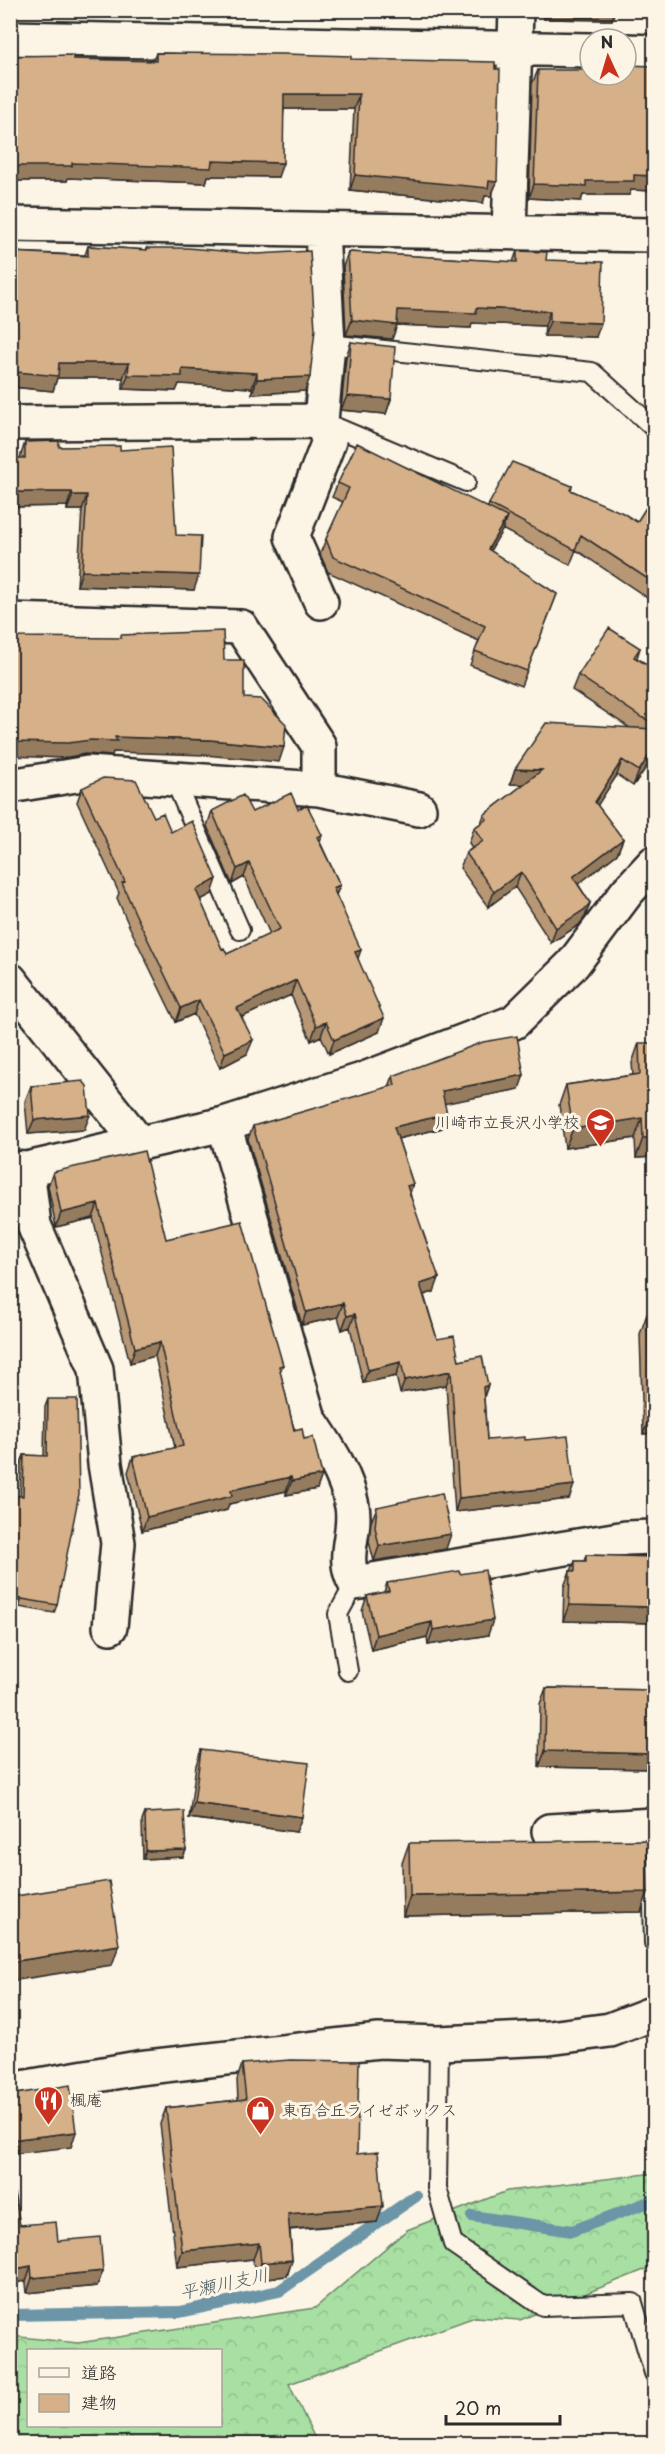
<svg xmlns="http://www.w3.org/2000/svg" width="665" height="2454" viewBox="0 0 665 2454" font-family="'Playpen Sans','Klee One',sans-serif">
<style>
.forest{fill:url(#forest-crowns);stroke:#6a8566;stroke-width:1.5;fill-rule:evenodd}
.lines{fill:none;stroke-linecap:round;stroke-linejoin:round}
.stream{stroke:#6c95a7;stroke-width:12}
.service-casing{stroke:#2b2b2b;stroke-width:22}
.minor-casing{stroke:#2b2b2b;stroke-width:38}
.tertiary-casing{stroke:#2b2b2b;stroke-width:38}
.service{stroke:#fcf5e5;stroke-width:18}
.minor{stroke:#fcf5e5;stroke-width:33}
.tertiary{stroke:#fcf5e5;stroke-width:33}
.wall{fill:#b89775;stroke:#2b2b2b;stroke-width:1.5}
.shaded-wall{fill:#967b5f;stroke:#2b2b2b;stroke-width:1.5}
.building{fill:#d6b088;stroke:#2b2b2b;stroke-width:1.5}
.labels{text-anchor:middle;stroke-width:6;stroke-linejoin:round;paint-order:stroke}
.poi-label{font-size:16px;fill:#2b2b2b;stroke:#fcf5e5;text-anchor:start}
.water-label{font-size:18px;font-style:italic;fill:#46575e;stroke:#fcf5e5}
</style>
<defs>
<pattern id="forest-crowns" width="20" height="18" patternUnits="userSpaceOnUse" patternTransform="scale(1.5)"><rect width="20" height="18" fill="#a8dfa2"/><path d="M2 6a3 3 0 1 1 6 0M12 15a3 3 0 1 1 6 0" fill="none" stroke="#91c08c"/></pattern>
</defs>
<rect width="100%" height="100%" fill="#fcf5e5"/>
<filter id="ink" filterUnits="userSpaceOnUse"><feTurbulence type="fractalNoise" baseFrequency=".0167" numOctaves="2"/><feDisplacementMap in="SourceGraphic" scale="12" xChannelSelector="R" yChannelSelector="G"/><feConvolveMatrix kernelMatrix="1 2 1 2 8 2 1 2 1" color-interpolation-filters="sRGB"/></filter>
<g filter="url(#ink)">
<path class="forest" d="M 654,2173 L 654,2266 L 520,2320 L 475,2317 L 289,2384 L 317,2443 L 11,2444 L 11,2336 L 78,2343 L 315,2308 L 407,2230 L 507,2191 ZM 28,2350 L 220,2350 L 220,2426 L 28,2426 Z"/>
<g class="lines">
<path class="stream" d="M 472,2216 L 572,2231 L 654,2200
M 10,2315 L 180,2312 L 279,2291 L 416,2196"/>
<defs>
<path id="service" d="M 328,344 L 592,372 L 654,428
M 321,421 L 466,482
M 174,779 L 240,930
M 348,1671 L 338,1614 L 355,1583
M 651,1825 L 654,1943
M 439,2043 L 437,2188 L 453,2244 L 543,2306 L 633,2303 L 654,2373"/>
<path id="minor" d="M 10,38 L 590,50
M 626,51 L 654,52
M 10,224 L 654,235
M 509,232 L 516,10
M 321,421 L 329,441 L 292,537 L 321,602
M 10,423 L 321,421 L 328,344 L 322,231
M 10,620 L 241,627 L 319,746 L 319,789
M 10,786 L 88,773 L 319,789 L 419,809
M 10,980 L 139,1143
M 224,1124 L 309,1419 C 327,1446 346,1473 352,1506 C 357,1534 340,1556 355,1583 L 626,1538 L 654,1537
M 10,1168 L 27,1169 L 224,1124 L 362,1080 L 514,1022 L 573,964 L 627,892 L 654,863
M 27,1169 L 34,1225 L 96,1369 L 105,1464 L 118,1543 L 110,1627
M 549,1831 L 654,1825"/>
<path id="tertiary" d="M 10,2090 L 138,2068 L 379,2041 L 439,2043 L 549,2038 L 610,2030 L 654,2013"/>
</defs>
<use href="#service" class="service-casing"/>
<use href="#minor" class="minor-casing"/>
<use href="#tertiary" class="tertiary-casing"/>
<use href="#service" class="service"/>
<use href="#minor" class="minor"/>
<use href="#tertiary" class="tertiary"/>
</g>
<path class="wall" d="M 544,10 L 615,10 L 612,20 L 544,19 Z
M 156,53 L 351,59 L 497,182 L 491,196 L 485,196 L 483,203 L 350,190 L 354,109 L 284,109 L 278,177 L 208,176 L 206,183 L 68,178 L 67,181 L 10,181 L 10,56 L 73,59 L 153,61 Z
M 654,66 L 654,191 L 631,190 L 629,195 L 583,195 L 581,201 L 529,198 L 532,84 L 538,70 L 590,75 Z
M 88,246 L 147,250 L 147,248 L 305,391 L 252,394 L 252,388 L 179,384 L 176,391 L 123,389 L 123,378 L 57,378 L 53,391 L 12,387 L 12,375 L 10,252 L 85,255 Z
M 517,251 L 546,260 L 596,337 L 544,336 L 545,326 L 472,323 L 471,328 L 397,325 L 392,339 L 346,335 L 343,267 L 348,252 L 513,262 Z
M 351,342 L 391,399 L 386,414 L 341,410 L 346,357 Z
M 25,442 L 59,447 L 120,450 L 176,535 L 194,590 L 77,586 L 82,510 L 67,510 L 67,506 L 12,507 L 12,473 L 17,458 L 20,458 Z
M 338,483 L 488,507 L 489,504 L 572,486 L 571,490 L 637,522 L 654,495 L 654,602 L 576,550 L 570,565 L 502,529 L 490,551 L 557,594 L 521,686 L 470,665 L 479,641 L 328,572 L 320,554 L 326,539 L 343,502 L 332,497 Z
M 640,648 L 637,658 L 654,669 L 654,760 L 652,759 L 633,786 L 617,775 L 597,805 L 623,839 L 617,854 L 578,884 L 590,903 L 585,917 L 579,925 L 551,943 L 515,887 L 488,907 L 460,868 L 466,853 L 472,848 L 469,843 L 474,828 L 481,823 L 484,815 L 524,784 L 510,784 L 515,769 L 630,728 L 572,690 L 578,675 Z
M 82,788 L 154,817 L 171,832 L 212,894 L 200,900 L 222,949 L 227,954 L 270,934 L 244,877 L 232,884 L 207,826 L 212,811 L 252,812 L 298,809 L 322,835 L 320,842 L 340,885 L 336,895 L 358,959 L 379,1032 L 329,1054 L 321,1036 L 311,1041 L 291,995 L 242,1017 L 247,1054 L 220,1068 L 194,1014 L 176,1022 L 130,928 L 117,898 L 119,893 L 77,802 Z
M 639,1043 L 654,1157 L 636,1158 L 635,1138 L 565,1148 L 559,1105 L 566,1085 L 633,1075 L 632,1063 Z
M 393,1076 L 519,1089 L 444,1103 L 447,1114 L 442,1128 L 398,1139 L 413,1184 L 410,1193 L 434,1292 L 424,1295 L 437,1339 L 459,1361 L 488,1385 L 484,1397 L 487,1440 L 525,1440 L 569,1499 L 455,1512 L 446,1385 L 400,1393 L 396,1376 L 363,1383 L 350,1327 L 342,1330 L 338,1317 L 302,1325 L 248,1139 L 253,1126 L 389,1087 Z
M 31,1086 L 84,1130 L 28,1134 L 25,1101 Z
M 53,1172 L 166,1239 L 283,1365 L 280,1372 L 294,1430 L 317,1489 L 286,1495 L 286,1491 L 229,1504 L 227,1510 L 142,1531 L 128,1472 L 133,1457 L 175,1448 L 155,1356 L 130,1363 L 93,1218 L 56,1227 L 48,1186 Z
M 647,1314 L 654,1433 L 643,1434 L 640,1334 Z
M 48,1399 L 57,1605 L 54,1613 L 19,1607 L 10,1606 L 10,1496 L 20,1496 L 21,1463 L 24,1455 L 44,1456 L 45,1407 Z
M 377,1507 L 446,1549 L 374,1561 L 369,1542 L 371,1522 Z
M 586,1555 L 654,1557 L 654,1630 L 654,1623 L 563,1621 L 564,1587 L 570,1571 L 571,1571 L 575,1561 L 584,1561 Z
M 460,1574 L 488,1635 L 428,1645 L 427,1637 L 371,1650 L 362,1611 L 367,1596 L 384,1592 L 387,1583 Z
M 546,1688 L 654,1690 L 654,1769 L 539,1767 L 540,1704 Z
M 201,1750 L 296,1832 L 189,1818 L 196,1765 Z
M 145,1813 L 186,1850 L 183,1857 L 143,1859 L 142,1821 Z
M 409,1843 L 648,1892 L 641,1912 L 403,1916 L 402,1863 Z
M 242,2064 L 357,2154 L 377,2222 L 290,2230 L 292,2260 L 287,2276 L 255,2279 L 253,2259 L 177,2267 L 160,2124 L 166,2108 L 238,2100 L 237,2080 Z
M 20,2225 L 58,2241 L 103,2271 L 97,2286 L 27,2293 Z"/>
<path class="shaded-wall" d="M 547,10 L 615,10 L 612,20 L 544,19 Z
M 284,94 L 359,94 L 354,109 L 279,109 Z
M 212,161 L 283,163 L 278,177 L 208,176 L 206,183 L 68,178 L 67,181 L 10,181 L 10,166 L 72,163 Z
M 355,175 L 489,181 L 497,182 L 491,196 L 485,196 L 483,203 L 350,190 Z
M 634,175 L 654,176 L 654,191 L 631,190 L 629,195 L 583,195 L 581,201 L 529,198 L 534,184 L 586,181 Z
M 476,308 L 550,311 L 545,326 L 472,323 L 471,328 L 397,325 L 392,339 L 346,335 L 352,320 L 398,310 Z
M 550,321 L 601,323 L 596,337 L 544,336 Z
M 10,360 L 18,360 L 12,375 L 10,375 Z
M 59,363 L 129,363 L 123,378 L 57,378 L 53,391 L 12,387 L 17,372 Z
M 182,369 L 257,373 L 252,388 L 179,384 L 176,391 L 123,389 L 128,375 Z
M 310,377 L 305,391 L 252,394 L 257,379 Z
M 347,396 L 391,399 L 386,414 L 341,410 Z
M 17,492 L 72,492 L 67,506 L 12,507 Z
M 73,495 L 87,495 L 82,510 L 67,510 Z
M 507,517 L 502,531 L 482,564 L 488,549 Z
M 82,571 L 199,575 L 194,590 L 77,586 Z
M 115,737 L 210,740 L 284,747 L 279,762 L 205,755 L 113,752 L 112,756 L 85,754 L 63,758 L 10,756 L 10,742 L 91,740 Z
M 654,748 L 654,751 L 652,759 L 633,786 L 639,771 Z
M 622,760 L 617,775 L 590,817 L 595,802 Z
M 515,769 L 542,770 L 537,785 L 510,784 Z
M 623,839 L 617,854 L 568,892 L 573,877 Z
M 249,863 L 244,877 L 232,884 L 237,869 Z
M 521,872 L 515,887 L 488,907 L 494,892 Z
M 217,879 L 212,894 L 191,905 L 196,890 Z
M 340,885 L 334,900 L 333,888 Z
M 590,903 L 585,917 L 579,925 L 551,943 L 556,928 Z
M 361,950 L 356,964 L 355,952 Z
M 296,980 L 291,995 L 231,1022 L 237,1008 Z
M 199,1000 L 194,1014 L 176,1022 L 181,1008 Z
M 384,1018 L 379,1032 L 329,1054 L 334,1040 Z
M 326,1022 L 321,1036 L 311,1041 L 316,1026 Z
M 253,1040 L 247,1054 L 220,1068 L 225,1053 Z
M 524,1075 L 519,1089 L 437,1105 L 442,1091 Z
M 447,1114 L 442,1128 L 389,1141 L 394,1127 Z
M 90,1115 L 84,1130 L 28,1134 L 34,1120 Z
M 642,1118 L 635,1138 L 565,1148 L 573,1129 Z
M 643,1138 L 654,1138 L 654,1157 L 636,1158 Z
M 413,1184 L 408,1197 L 407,1186 Z
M 98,1204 L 93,1218 L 56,1227 L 61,1213 Z
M 439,1278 L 434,1292 L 415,1297 L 420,1284 Z
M 343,1303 L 338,1317 L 302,1325 L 306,1312 Z
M 355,1314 L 350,1327 L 342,1330 L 347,1316 Z
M 160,1342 L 155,1356 L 130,1363 L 135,1348 Z
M 401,1362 L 396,1376 L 363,1383 L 368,1370 Z
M 451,1371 L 446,1385 L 400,1393 L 405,1380 Z
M 488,1385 L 483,1399 L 483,1387 Z
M 651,1414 L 654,1414 L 654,1433 L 643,1434 Z
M 322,1475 L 317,1489 L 286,1495 L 292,1481 Z
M 291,1477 L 286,1491 L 229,1504 L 227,1510 L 142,1531 L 147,1517 L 231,1490 Z
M 574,1485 L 569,1499 L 455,1512 L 459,1498 Z
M 451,1534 L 446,1549 L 374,1561 L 379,1546 Z
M 10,1598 L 22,1599 L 19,1607 L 10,1606 Z
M 569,1605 L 654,1607 L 654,1623 L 563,1621 Z
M 493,1620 L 488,1635 L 428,1645 L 433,1630 Z
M 432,1622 L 427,1637 L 371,1650 L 376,1635 Z
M 545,1751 L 654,1754 L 654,1769 L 539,1767 Z
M 194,1803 L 302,1817 L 296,1832 L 189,1818 Z
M 186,1850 L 183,1857 L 143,1859 L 146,1851 Z
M 648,1892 L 641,1912 L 403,1916 L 410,1896 Z
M 119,1945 L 112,1965 L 10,1981 L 10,1962 Z
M 76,2132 L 71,2147 L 10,2154 L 10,2140 Z
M 383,2206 L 377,2222 L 282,2230 L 288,2214 Z
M 259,2243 L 253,2259 L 177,2267 L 182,2251 Z
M 292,2260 L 287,2276 L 255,2279 L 261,2263 Z
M 31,2266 L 26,2281 L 10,2284 L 10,2270 Z
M 103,2271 L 97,2286 L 27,2293 L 32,2278 Z"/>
<path class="building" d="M 156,53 L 284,54 L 351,56 L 351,59 L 495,62 L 495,69 L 500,69 L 497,182 L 489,181 L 488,188 L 355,175 L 359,94 L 284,94 L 283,163 L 212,161 L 211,168 L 72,163 L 72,166 L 10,166 L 10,56 L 73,55 L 73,59 L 156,61 Z
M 626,65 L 654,66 L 654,176 L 634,175 L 634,181 L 586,181 L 586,186 L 534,184 L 538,70 L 590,70 L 590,75 L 626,75 Z
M 88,246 L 147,250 L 147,248 L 188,248 L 257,254 L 310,251 L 315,329 L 310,377 L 257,379 L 257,373 L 182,369 L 182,376 L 128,375 L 129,363 L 59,363 L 58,376 L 17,372 L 18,360 L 10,360 L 10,252 L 88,256 Z
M 517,251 L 547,252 L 546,260 L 603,262 L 601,323 L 550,321 L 550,311 L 476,308 L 476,313 L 398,310 L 397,325 L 352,320 L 348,252 L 517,262 Z
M 351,342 L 395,347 L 391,399 L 347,396 Z
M 59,441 L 59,447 L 120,446 L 120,450 L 171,447 L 176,535 L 201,536 L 199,575 L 82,571 L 87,495 L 73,495 L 72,492 L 17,492 L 17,458 L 25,458 L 25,442 Z
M 357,443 L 507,517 L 488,549 L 557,594 L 527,671 L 475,651 L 485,626 L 333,557 L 326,539 L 349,488 L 338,483 Z
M 512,462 L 572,486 L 570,490 L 623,513 L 637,522 L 654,495 L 654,583 L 581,535 L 575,550 L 489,504 Z
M 609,628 L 640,648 L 634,657 L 654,669 L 654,723 L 641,717 L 578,675 Z
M 223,631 L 224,660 L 244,660 L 244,698 L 261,699 L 286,724 L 284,747 L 210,740 L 115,737 L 117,741 L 91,740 L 68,743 L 10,742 L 10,632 L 17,632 L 17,637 L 121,638 L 121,635 Z
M 546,723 L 654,729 L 654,748 L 639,771 L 622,760 L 595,802 L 623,839 L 573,877 L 590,903 L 584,910 L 556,928 L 521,872 L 494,892 L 466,853 L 483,841 L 474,828 L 487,819 L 484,815 L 542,770 L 515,769 Z
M 103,778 L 136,780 L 154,817 L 163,813 L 171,832 L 192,821 L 217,879 L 196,890 L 222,949 L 224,948 L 227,954 L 280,929 L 249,863 L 237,869 L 212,811 L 243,795 L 252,812 L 291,793 L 298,809 L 307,805 L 322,835 L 317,837 L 340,885 L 333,888 L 361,950 L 355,952 L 384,1018 L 334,1040 L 326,1022 L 316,1026 L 296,980 L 237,1008 L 253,1040 L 225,1053 L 199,1000 L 181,1008 L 135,913 L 122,883 L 125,882 L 82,788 Z
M 517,1036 L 524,1075 L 442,1091 L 447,1114 L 394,1127 L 413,1184 L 407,1186 L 439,1278 L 420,1284 L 437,1339 L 454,1336 L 459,1361 L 482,1356 L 488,1385 L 483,1387 L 487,1440 L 525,1437 L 525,1440 L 568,1436 L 574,1485 L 459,1498 L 451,1371 L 405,1380 L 401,1362 L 368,1370 L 355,1314 L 347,1316 L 343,1303 L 306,1312 L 253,1126 L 395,1085 L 393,1076 L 483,1042 Z
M 639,1043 L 654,1043 L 654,1138 L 643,1138 L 642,1118 L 573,1129 L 566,1085 L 640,1074 Z
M 83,1081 L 87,1086 L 90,1115 L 34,1120 L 31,1086 Z
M 144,1151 L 166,1239 L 242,1221 L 283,1365 L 279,1366 L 294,1430 L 302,1428 L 304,1439 L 313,1437 L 322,1475 L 292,1481 L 291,1477 L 231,1490 L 232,1496 L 147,1517 L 133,1457 L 183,1446 L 160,1342 L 135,1348 L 98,1204 L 61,1213 L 53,1172 Z
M 647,1314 L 654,1314 L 654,1414 L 651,1414 Z
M 48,1399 L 77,1399 L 79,1494 L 57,1605 L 22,1599 L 10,1598 L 10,1496 L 23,1496 L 24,1455 L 47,1456 Z
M 442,1493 L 451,1534 L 379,1546 L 375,1527 L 377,1507 Z
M 586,1555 L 654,1557 L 654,1607 L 569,1605 L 570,1571 L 575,1571 L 575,1561 L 586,1561 Z
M 485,1570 L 493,1620 L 433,1630 L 432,1622 L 376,1635 L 367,1596 L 389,1591 L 387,1583 L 459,1571 L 460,1574 Z
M 546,1688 L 654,1690 L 654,1754 L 545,1751 Z
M 201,1750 L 309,1763 L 302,1817 L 194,1803 Z
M 184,1811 L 186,1850 L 146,1851 L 145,1813 Z
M 647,1840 L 648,1892 L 410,1896 L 409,1843 Z
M 109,1881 L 119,1945 L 10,1962 L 10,1897 Z
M 290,2060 L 359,2061 L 357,2154 L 378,2152 L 383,2206 L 288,2214 L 292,2260 L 261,2263 L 259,2243 L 182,2251 L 166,2108 L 246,2099 L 242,2064 Z
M 70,2085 L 76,2132 L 10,2140 L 10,2095 Z
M 10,2169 L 20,2225 L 56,2222 L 58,2241 L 100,2237 L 103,2271 L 32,2278 L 31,2266 L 10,2270 Z"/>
</g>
<defs>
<symbol id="school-pin" viewBox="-11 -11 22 30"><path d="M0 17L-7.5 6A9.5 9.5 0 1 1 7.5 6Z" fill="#c8321e" stroke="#fcf5e5"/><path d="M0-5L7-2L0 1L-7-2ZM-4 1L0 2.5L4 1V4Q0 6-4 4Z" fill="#fff"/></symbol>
<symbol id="restaurant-pin" viewBox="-11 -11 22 30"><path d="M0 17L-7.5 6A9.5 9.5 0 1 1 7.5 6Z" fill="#c8321e" stroke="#fcf5e5"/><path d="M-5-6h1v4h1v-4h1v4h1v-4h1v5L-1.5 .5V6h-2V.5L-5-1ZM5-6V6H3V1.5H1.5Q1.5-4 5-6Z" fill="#fff"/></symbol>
<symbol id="shop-pin" viewBox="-11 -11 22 30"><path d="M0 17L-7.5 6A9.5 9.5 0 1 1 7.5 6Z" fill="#c8321e" stroke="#fcf5e5"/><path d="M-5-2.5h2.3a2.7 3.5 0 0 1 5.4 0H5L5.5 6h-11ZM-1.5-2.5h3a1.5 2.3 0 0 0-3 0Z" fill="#fff"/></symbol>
</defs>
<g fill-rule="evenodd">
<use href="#school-pin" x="584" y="1106" width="33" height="45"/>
<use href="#restaurant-pin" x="32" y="2084" width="33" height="45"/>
<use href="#shop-pin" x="244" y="2094" width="33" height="45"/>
</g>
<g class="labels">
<g class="poi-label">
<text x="579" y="1128" text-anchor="end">川崎市立長沢小学校</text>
<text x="70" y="2106">楓庵</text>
<text x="282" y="2116">東百合丘ライゼボックス</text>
</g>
<g class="water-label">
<text transform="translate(224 2284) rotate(-12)" y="6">平瀬川支川</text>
</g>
</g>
<rect width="665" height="2454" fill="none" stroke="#fcf5e5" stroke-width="36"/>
<rect x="18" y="18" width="629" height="2418" fill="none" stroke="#2b2b2b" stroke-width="2" filter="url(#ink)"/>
<rect x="27" y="2349" width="195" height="78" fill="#fcf5e5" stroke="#a8a49b" stroke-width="1.5"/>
<rect x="39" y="2368" width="30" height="9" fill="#fcf5e5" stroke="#a8a49b" stroke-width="1.5"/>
<text x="81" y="2379" font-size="18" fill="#2b2b2b">道路</text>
<rect x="39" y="2394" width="30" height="18" fill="#d6b088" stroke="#a8a49b" stroke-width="1.5"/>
<text x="81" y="2409" font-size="18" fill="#2b2b2b">建物</text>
<g transform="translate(608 57) rotate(356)"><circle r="28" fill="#fcf5e5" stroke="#a8a49b" stroke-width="1.5"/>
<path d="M0-4.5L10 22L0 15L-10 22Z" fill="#c8321e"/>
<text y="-9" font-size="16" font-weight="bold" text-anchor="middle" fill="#2b2b2b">N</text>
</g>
<path d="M446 2415v9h114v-9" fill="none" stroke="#2b2b2b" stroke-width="3"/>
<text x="455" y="2415" font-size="18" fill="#2b2b2b" stroke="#fcf5e5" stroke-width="4.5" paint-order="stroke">20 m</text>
</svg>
